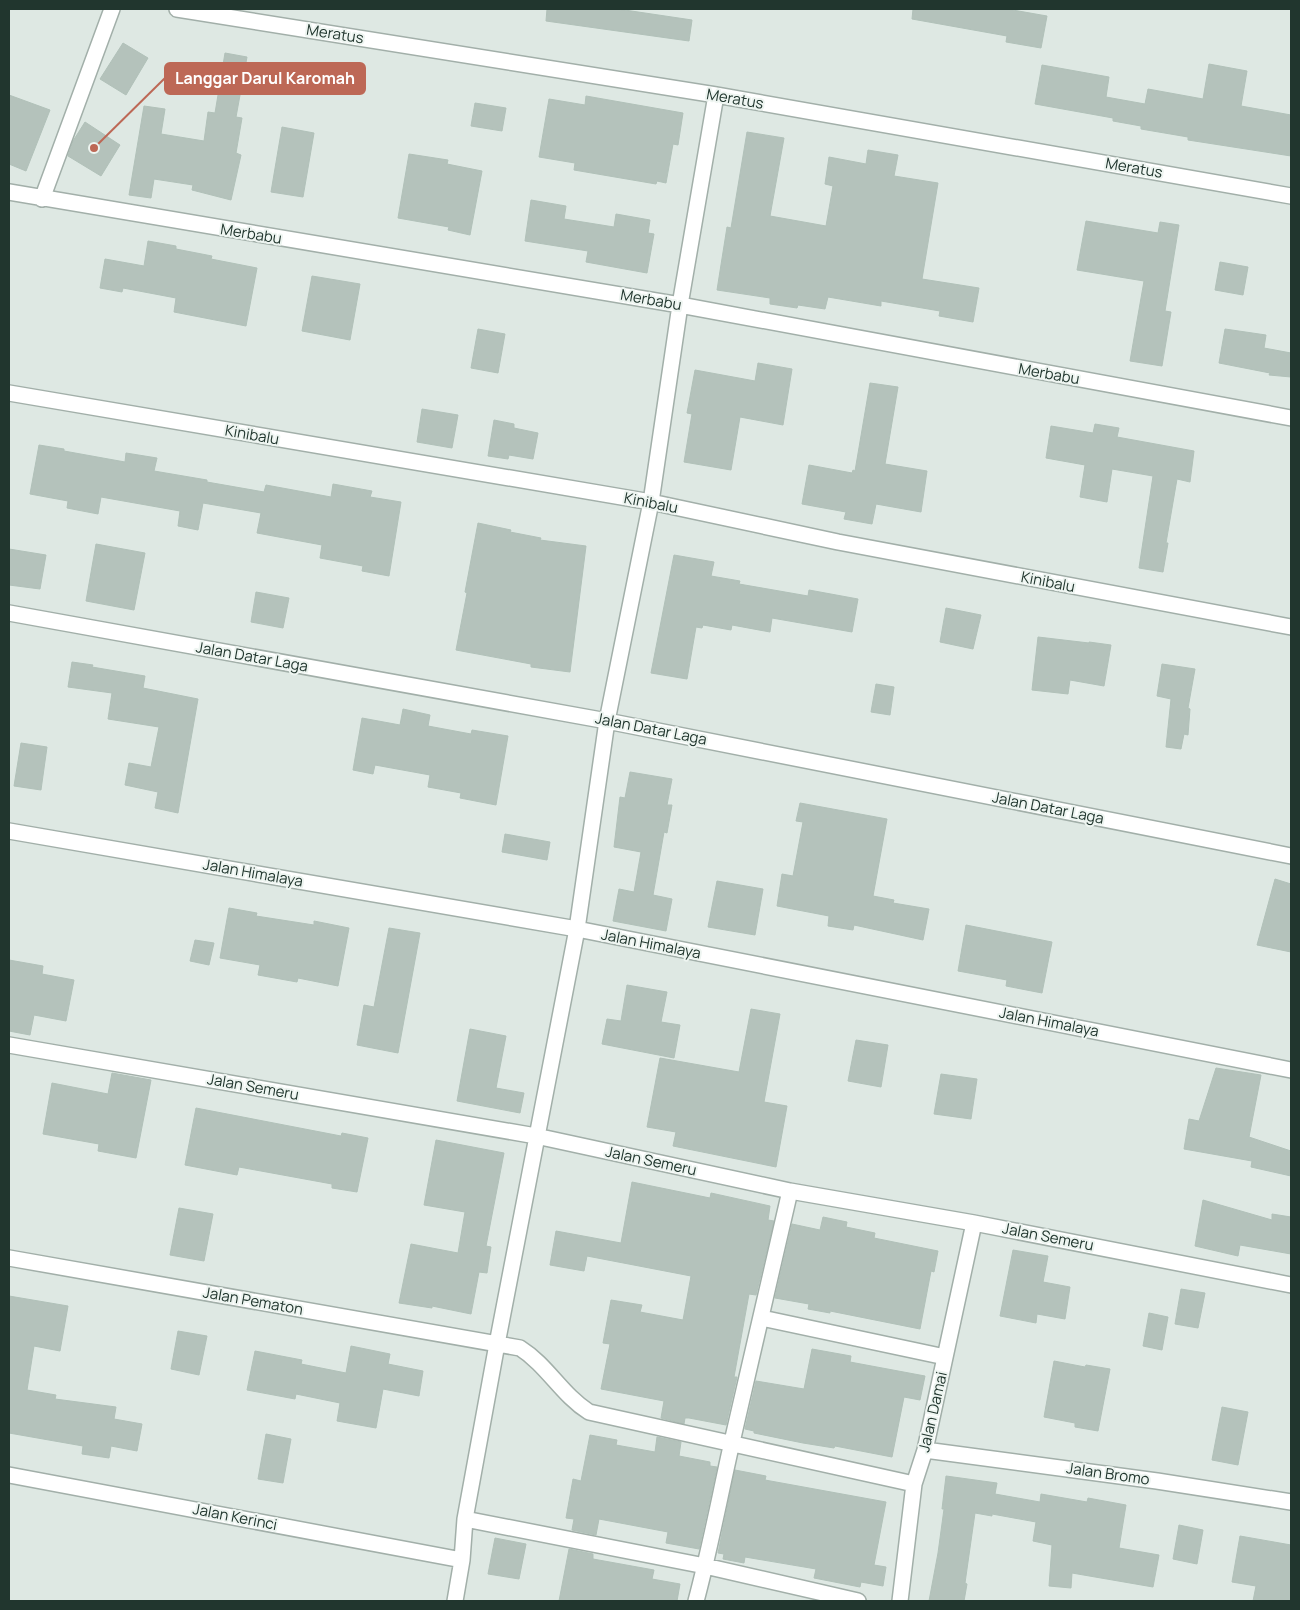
<svg xmlns="http://www.w3.org/2000/svg" width="1300" height="1610" viewBox="0 0 1300 1610" font-family="Manrope,sans-serif">
<style>
.building{fill:#b4c2bb;stroke:#b1c1b9}
.lines{fill:none;stroke-linecap:round;stroke-linejoin:round}
.minor-casing{stroke:#a2afa9;stroke-width:18}
.minor{stroke:#fff;stroke-width:15}
.labels{text-anchor:middle;stroke-width:4;stroke-linejoin:round;paint-order:stroke}
.street-label{font-size:15px;fill:#21362e;stroke:#eef5f1}
.leader{fill:none;stroke:#bd6856;stroke-width:2}
.callout-dot{fill:#bd6856;stroke:#eef5f1;stroke-width:2}
.callout{fill:#bd6856;stroke:#bd6856;stroke-width:2}
.callout-label{font-size:16px;text-anchor:middle;font-weight:bold;fill:#fff}
</style>
<rect width="100%" height="100%" fill="#dee8e3"/>
<path class="building" d="M 547,9 L 618,9 L 692,20 L 689,41 L 546,21 Z
M 913,9 L 1007,9 L 1047,16 L 1041,48 L 1006,42 L 1007,36 L 912,19 Z
M 123,43 L 148,58 L 126,95 L 100,79 Z
M 225,53 L 247,57 L 236,117 L 242,118 L 236,153 L 241,155 L 231,200 L 192,190 L 193,185 L 154,179 L 151,198 L 129,195 L 144,106 L 165,109 L 161,134 L 204,141 L 208,112 L 215,113 Z
M 1209,64 L 1247,71 L 1241,106 L 1291,115 L 1291,156 L 1188,140 L 1188,137 L 1141,129 L 1141,126 L 1113,121 L 1113,118 L 1035,104 L 1042,65 L 1109,77 L 1106,97 L 1145,104 L 1148,89 L 1203,99 Z
M 9,95 L 50,110 L 26,171 L 9,164 Z
M 586,96 L 683,113 L 678,145 L 673,144 L 666,183 L 657,181 L 656,184 L 574,170 L 575,163 L 539,157 L 549,99 L 585,105 Z
M 475,103 L 506,108 L 502,131 L 471,126 Z
M 85,122 L 120,145 L 101,176 L 68,156 L 73,141 Z
M 282,127 L 314,133 L 303,197 L 271,192 Z
M 747,132 L 784,138 L 770,216 L 826,226 L 833,186 L 825,184 L 829,157 L 866,164 L 868,150 L 898,155 L 894,176 L 938,183 L 922,279 L 979,288 L 973,322 L 939,316 L 940,311 L 881,301 L 881,306 L 828,297 L 825,309 L 798,305 L 797,308 L 770,304 L 770,298 L 717,290 L 727,227 L 731,228 Z
M 409,154 L 448,160 L 447,164 L 482,171 L 470,235 L 448,230 L 449,227 L 398,218 Z
M 531,200 L 566,206 L 564,219 L 614,227 L 616,214 L 650,220 L 648,233 L 654,234 L 647,273 L 586,262 L 588,251 L 525,241 Z
M 1086,221 L 1158,233 L 1160,222 L 1179,225 L 1165,311 L 1171,312 L 1162,366 L 1130,361 L 1144,281 L 1077,270 Z
M 148,241 L 176,246 L 176,249 L 212,256 L 211,259 L 257,268 L 246,326 L 174,312 L 176,298 L 123,288 L 122,292 L 100,288 L 105,259 L 144,266 Z
M 1220,262 L 1248,267 L 1243,295 L 1215,290 Z
M 312,276 L 360,284 L 350,340 L 302,331 Z
M 478,329 L 505,334 L 498,373 L 471,368 Z
M 1225,329 L 1266,335 L 1264,348 L 1291,353 L 1291,377 L 1269,375 L 1270,373 L 1219,363 Z
M 758,363 L 792,369 L 783,425 L 740,417 L 731,470 L 684,462 L 692,414 L 687,413 L 695,370 L 755,381 Z
M 870,383 L 898,387 L 885,464 L 927,471 L 921,512 L 876,504 L 872,524 L 844,519 L 846,512 L 802,504 L 809,465 L 852,473 L 853,470 L 855,471 Z
M 422,409 L 458,415 L 452,448 L 417,442 Z
M 494,420 L 514,424 L 514,428 L 538,433 L 533,459 L 509,455 L 508,459 L 488,456 Z
M 1095,424 L 1119,428 L 1117,437 L 1194,451 L 1190,482 L 1177,479 L 1166,543 L 1168,543 L 1163,572 L 1139,568 L 1153,476 L 1112,469 L 1107,502 L 1080,497 L 1085,465 L 1046,458 L 1051,426 L 1093,433 Z
M 39,445 L 64,449 L 64,451 L 125,462 L 126,453 L 157,458 L 154,471 L 207,480 L 207,482 L 264,492 L 266,485 L 331,497 L 333,484 L 372,491 L 370,497 L 401,502 L 389,576 L 362,571 L 363,566 L 320,558 L 322,545 L 257,533 L 261,513 L 203,503 L 198,530 L 178,526 L 180,511 L 101,497 L 98,514 L 67,508 L 68,501 L 30,494 Z
M 478,523 L 511,530 L 510,532 L 541,538 L 540,540 L 586,546 L 570,672 L 531,667 L 531,664 L 456,650 L 467,593 L 465,592 Z
M 96,544 L 145,553 L 134,610 L 86,601 Z
M 9,549 L 46,555 L 40,589 L 9,585 Z
M 674,555 L 714,562 L 711,576 L 740,581 L 739,584 L 808,596 L 809,590 L 858,599 L 852,632 L 772,618 L 770,632 L 732,625 L 731,630 L 703,625 L 702,628 L 696,627 L 687,679 L 651,673 Z
M 256,592 L 289,598 L 283,628 L 251,622 Z
M 946,608 L 981,615 L 973,649 L 940,642 Z
M 1038,637 L 1089,643 L 1089,642 L 1111,645 L 1104,686 L 1070,680 L 1068,694 L 1032,690 Z
M 72,662 L 93,665 L 92,667 L 145,676 L 143,688 L 198,699 L 178,813 L 155,808 L 158,792 L 125,785 L 129,763 L 151,767 L 159,727 L 108,719 L 112,693 L 68,687 Z
M 1162,664 L 1195,669 L 1188,708 L 1190,709 L 1188,735 L 1184,734 L 1181,749 L 1166,747 L 1171,699 L 1157,696 Z
M 876,684 L 894,687 L 890,715 L 871,712 Z
M 403,709 L 430,715 L 428,726 L 471,734 L 472,730 L 508,736 L 496,805 L 460,798 L 461,793 L 428,787 L 430,775 L 375,765 L 373,774 L 353,770 L 362,718 L 400,725 Z
M 21,743 L 47,747 L 41,790 L 14,786 Z
M 630,772 L 672,779 L 667,805 L 672,805 L 667,833 L 664,832 L 653,895 L 672,899 L 666,931 L 613,921 L 619,889 L 634,892 L 641,852 L 614,847 L 620,797 L 625,798 Z
M 800,803 L 887,819 L 873,896 L 894,900 L 893,903 L 929,909 L 923,940 L 854,925 L 853,930 L 828,926 L 829,916 L 777,906 L 782,874 L 793,876 L 803,822 L 796,821 Z
M 505,834 L 550,842 L 547,860 L 502,852 Z
M 1275,879 L 1291,884 L 1291,952 L 1257,945 Z
M 717,881 L 763,889 L 755,935 L 708,927 Z
M 229,908 L 257,913 L 256,916 L 314,925 L 314,921 L 349,928 L 338,986 L 298,978 L 297,982 L 258,975 L 260,965 L 220,958 Z
M 966,925 L 1052,942 L 1042,993 L 1006,986 L 1007,980 L 958,971 Z
M 389,928 L 420,933 L 398,1053 L 357,1045 L 364,1005 L 374,1007 Z
M 195,940 L 214,943 L 209,965 L 190,961 Z
M 9,960 L 43,966 L 42,974 L 74,980 L 66,1021 L 34,1015 L 30,1035 L 9,1031 Z
M 627,985 L 667,992 L 661,1022 L 680,1025 L 674,1058 L 602,1044 L 607,1019 L 621,1021 Z
M 751,1009 L 780,1014 L 764,1102 L 787,1106 L 776,1167 L 673,1146 L 676,1132 L 647,1127 L 660,1058 L 739,1072 Z
M 470,1029 L 506,1036 L 496,1088 L 524,1093 L 520,1113 L 457,1101 Z
M 856,1040 L 888,1045 L 881,1087 L 848,1081 Z
M 1216,1068 L 1261,1075 L 1249,1137 L 1291,1151 L 1291,1176 L 1251,1167 L 1252,1161 L 1184,1149 L 1189,1119 L 1199,1121 Z
M 112,1073 L 151,1080 L 136,1158 L 98,1151 L 99,1144 L 43,1134 L 52,1083 L 108,1094 Z
M 941,1074 L 977,1079 L 971,1119 L 934,1114 Z
M 196,1108 L 341,1136 L 342,1133 L 368,1138 L 357,1192 L 332,1188 L 332,1184 L 239,1167 L 237,1175 L 185,1165 Z
M 436,1140 L 504,1153 L 486,1246 L 491,1247 L 487,1273 L 479,1272 L 471,1314 L 432,1306 L 432,1308 L 399,1303 L 411,1244 L 458,1253 L 465,1212 L 424,1205 Z
M 632,1182 L 710,1198 L 711,1193 L 770,1206 L 768,1220 L 774,1221 L 756,1295 L 749,1294 L 734,1377 L 737,1377 L 726,1425 L 689,1418 L 685,1418 L 684,1424 L 661,1418 L 664,1401 L 601,1389 L 610,1344 L 603,1343 L 611,1300 L 642,1305 L 640,1312 L 683,1320 L 691,1276 L 587,1256 L 584,1271 L 550,1265 L 556,1231 L 621,1243 Z
M 1203,1200 L 1272,1220 L 1272,1214 L 1291,1217 L 1291,1254 L 1240,1245 L 1238,1256 L 1195,1246 Z
M 179,1208 L 213,1214 L 204,1261 L 170,1255 Z
M 823,1217 L 847,1222 L 846,1227 L 875,1233 L 874,1238 L 938,1251 L 934,1272 L 931,1271 L 920,1329 L 830,1311 L 830,1313 L 808,1309 L 809,1304 L 775,1298 L 792,1224 L 820,1230 Z
M 1013,1250 L 1048,1256 L 1043,1282 L 1070,1287 L 1065,1319 L 1037,1314 L 1036,1323 L 1000,1316 Z
M 1181,1289 L 1205,1293 L 1198,1328 L 1175,1324 Z
M 9,1296 L 68,1306 L 60,1351 L 34,1346 L 27,1390 L 56,1395 L 55,1399 L 116,1407 L 114,1419 L 142,1424 L 137,1451 L 111,1446 L 109,1458 L 82,1454 L 83,1446 L 9,1433 Z
M 1149,1313 L 1168,1317 L 1162,1350 L 1143,1346 Z
M 178,1331 L 207,1336 L 199,1375 L 171,1369 Z
M 351,1346 L 390,1354 L 388,1364 L 423,1371 L 419,1396 L 383,1389 L 376,1428 L 337,1421 L 340,1403 L 296,1394 L 295,1399 L 247,1390 L 255,1351 L 302,1360 L 301,1364 L 346,1373 Z
M 812,1349 L 851,1356 L 850,1362 L 925,1376 L 920,1400 L 904,1397 L 892,1457 L 835,1446 L 834,1448 L 803,1443 L 754,1433 L 754,1431 L 745,1429 L 756,1381 L 804,1389 Z
M 1054,1361 L 1085,1367 L 1086,1365 L 1110,1369 L 1098,1431 L 1075,1427 L 1075,1423 L 1044,1417 Z
M 1222,1407 L 1248,1412 L 1238,1465 L 1212,1460 Z
M 266,1434 L 291,1439 L 283,1483 L 258,1479 Z
M 590,1435 L 617,1440 L 616,1445 L 655,1452 L 657,1437 L 681,1442 L 679,1456 L 710,1462 L 710,1466 L 717,1467 L 699,1549 L 666,1543 L 668,1532 L 599,1519 L 596,1535 L 572,1530 L 574,1519 L 566,1518 L 573,1479 L 581,1481 Z
M 735,1470 L 766,1476 L 765,1480 L 886,1502 L 874,1565 L 886,1567 L 883,1586 L 861,1582 L 860,1587 L 814,1578 L 816,1569 L 745,1557 L 744,1563 L 723,1559 L 724,1554 L 718,1553 Z
M 946,1476 L 997,1483 L 995,1494 L 1040,1502 L 1041,1494 L 1087,1502 L 1088,1498 L 1126,1505 L 1119,1548 L 1159,1555 L 1153,1587 L 1072,1573 L 1071,1588 L 1049,1586 L 1052,1545 L 1033,1541 L 1036,1522 L 992,1514 L 992,1516 L 975,1513 L 965,1583 L 967,1584 L 964,1601 L 929,1601 L 938,1553 L 944,1509 L 942,1509 Z
M 1179,1525 L 1203,1530 L 1197,1564 L 1173,1559 Z
M 1240,1536 L 1291,1545 L 1291,1601 L 1253,1601 L 1256,1586 L 1232,1582 Z
M 495,1538 L 526,1544 L 519,1579 L 488,1574 Z
M 569,1549 L 593,1554 L 593,1559 L 654,1570 L 652,1579 L 680,1584 L 677,1601 L 559,1601 Z"/>
<g class="lines">
<defs>
<path id="minor" d="M 177,9 L 716,95 L 1291,196
M 9,192 L 680,305 L 1291,418
M 42,199 L 112,9
M 9,393 L 651,502 L 838,542 L 1291,627
M 9,613 L 607,721 L 1291,856
M 9,831 L 577,929 L 1291,1070
M 9,1045 L 536,1136 L 790,1191 L 974,1223 L 1291,1285
M 9,1258 L 520,1348 C 547,1365 562,1395 589,1412 L 914,1484
M 762,1318 L 945,1357
M 925,1450 L 1157,1481 L 1291,1502
M 9,1475 L 462,1560
M 465,1519 L 705,1566 L 858,1601
M 455,1601 L 462,1560 L 465,1519 L 497,1344 L 577,929 L 607,721 L 651,502 L 680,305 L 716,95
M 696,1601 C 710,1549 720,1495 732,1442 C 751,1358 771,1275 790,1191
M 900,1601 L 914,1484 L 925,1450 L 974,1223"/>
</defs>
<use href="#minor" class="minor-casing"/>
<use href="#minor" class="minor"/>
</g>
<g class="labels">
<g class="street-label">
<text transform="translate(335 34) rotate(9)" y="5">Meratus</text>
<text transform="translate(735 99) rotate(10)" y="5">Meratus</text>
<text transform="translate(1134 168) rotate(10)" y="5">Meratus</text>
<text transform="translate(251 234) rotate(9)" y="5">Merbabu</text>
<text transform="translate(651 300) rotate(10)" y="5">Merbabu</text>
<text transform="translate(1049 374) rotate(10)" y="5">Merbabu</text>
<text transform="translate(252 435) rotate(10)" y="5">Kinibalu</text>
<text transform="translate(651 503) rotate(11)" y="5">Kinibalu</text>
<text transform="translate(1048 582) rotate(11)" y="5">Kinibalu</text>
<text transform="translate(252 657) rotate(10)" y="5">Jalan Datar Laga</text>
<text transform="translate(651 729) rotate(11)" y="5">Jalan Datar Laga</text>
<text transform="translate(1048 808) rotate(11)" y="5">Jalan Datar Laga</text>
<text transform="translate(253 873) rotate(10)" y="5">Jalan Himalaya</text>
<text transform="translate(651 944) rotate(11)" y="5">Jalan Himalaya</text>
<text transform="translate(1049 1022) rotate(11)" y="5">Jalan Himalaya</text>
<text transform="translate(253 1087) rotate(10)" y="5">Jalan Semeru</text>
<text transform="translate(651 1161) rotate(12)" y="5">Jalan Semeru</text>
<text transform="translate(1048 1237) rotate(11)" y="5">Jalan Semeru</text>
<text transform="translate(253 1301) rotate(10)" y="5">Jalan Pematon</text>
<text transform="translate(933 1412) rotate(-77)" y="5">Jalan Damai</text>
<text transform="translate(1108 1474) rotate(8)" y="5">Jalan Bromo</text>
<text transform="translate(235 1517) rotate(11)" y="5">Jalan Kerinci</text>
</g>
</g>
<path class="leader" d="M94 148L165 78"/>
<circle class="callout-dot" cx="94" cy="148" r="5"/>
<rect class="callout" x="165" y="63" width="200" height="31" rx="5"/>
<g class="callout-label">
<text x="265" y="84">Langgar Darul Karomah</text>
</g>
<rect width="1300" height="1610" fill="none" stroke="#21362e" stroke-width="20"/>
</svg>
